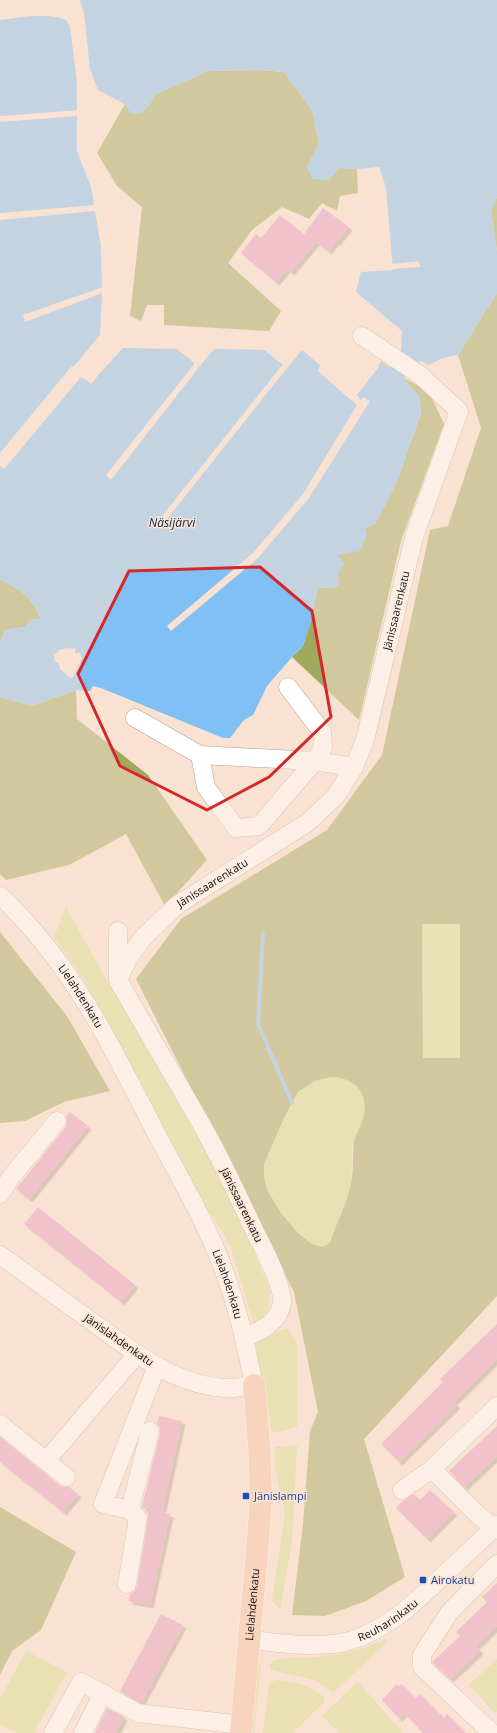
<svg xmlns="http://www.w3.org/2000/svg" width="497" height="1733" viewBox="0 0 497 1733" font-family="'Open Sans',sans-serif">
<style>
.green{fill:#d4dd91}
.forest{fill:#a1a95e;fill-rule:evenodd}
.water{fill:#80c0f4;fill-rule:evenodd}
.pier{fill:#f9e2d1}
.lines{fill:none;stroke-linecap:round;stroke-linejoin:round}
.stream{stroke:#80c0f4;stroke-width:4}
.building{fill:#e49bc3;filter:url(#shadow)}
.minor-casing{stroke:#b5a090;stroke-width:19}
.major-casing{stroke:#fff;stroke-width:23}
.minor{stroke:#fff;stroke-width:18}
.major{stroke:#f6c1a4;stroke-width:22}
.marked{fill:none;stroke:#d62828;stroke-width:3;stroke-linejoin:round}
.transit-dot{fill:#1a4fb4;stroke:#f9e2d1;stroke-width:1.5}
.labels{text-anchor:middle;stroke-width:3;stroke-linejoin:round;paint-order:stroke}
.street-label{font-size:11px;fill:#160f09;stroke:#f9e2d1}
.transit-label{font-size:11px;fill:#164399;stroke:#f9e2d1;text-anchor:start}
.water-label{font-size:12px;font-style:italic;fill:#112d42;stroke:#f9e2d1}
</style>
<defs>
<filter id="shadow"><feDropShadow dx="3.5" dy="3.5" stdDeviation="0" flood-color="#0004"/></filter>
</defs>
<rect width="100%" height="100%" fill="#f9e2d1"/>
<path class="green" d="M66,907L99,967L126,1012L214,1166L245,1229L270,1291L268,1311L254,1325L230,1245L205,1205L85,981L54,937Z
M422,924H460L461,1058H423Z
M330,1077H341L351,1081L361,1090L365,1102L363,1122L355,1138L352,1152L351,1186L330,1243L322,1247L312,1244L299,1234L281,1213L267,1190L264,1176V1164L284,1118L298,1092L315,1081Z
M286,1328L297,1341V1427L272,1433L255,1343Z
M297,1445L292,1542L280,1610L272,1601L285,1514L275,1467V1447Z
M386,1639L388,1640L384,1645L334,1692L331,1691L315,1680L271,1670L270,1665L273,1660C288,1657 302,1658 317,1657C341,1655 364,1649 386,1639Z
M26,1651L67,1672L34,1733H16L0,1724V1699Z
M497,1659V1711L495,1713L469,1685Z
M261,1661L254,1733H249L256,1667Z
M279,1680C296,1683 311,1685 324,1697V1702L293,1733H263L269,1684L273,1681Z
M358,1682L403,1733H339L322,1716Z"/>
<path class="forest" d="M261,70L284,72L312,110L319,143L307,167L328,180L340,168L357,169L358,193L340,196L337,211L322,203L309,219L282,207L252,230L228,263L281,311L269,331L164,325V305H147L141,321L130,316L142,207L117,186L97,153L125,104L131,113L149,106L154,95L208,71Z
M497,197V251L491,211Z
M497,293V1296L364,1439L405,1577L366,1601L325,1616L292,1615L303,1524L310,1431L318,1412L294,1292L136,979L181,919L327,830L382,755L430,530L448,526L481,428L458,355ZM422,924H460V1058H423ZM330,1077C357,1077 371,1096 362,1122C360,1129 355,1135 354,1142C352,1157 354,1174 350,1188C345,1207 336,1224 330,1243L322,1247L312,1244L299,1234L281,1213L267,1190L264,1176V1164L284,1118L298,1092L315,1081Z
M404,378L429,392L444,424L401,541L359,720L292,657L303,646L310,624L318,587L329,588L339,586L336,555L365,528L375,524L396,484L421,413L419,396L410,387Z
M0,579C22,591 30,594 41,619L31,620L25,627L5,630L0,643Z
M76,690L77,719L148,775L207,860L165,906L126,834L69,865L6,880L0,874V697L32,706Z
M0,932L67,1016L110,1091L64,1102L25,1121L0,1123Z
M0,1507L76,1552L41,1630L12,1651L0,1675Z"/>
<path class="water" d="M80,0H497V197L491,211L497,251V293L458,355L442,358L429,365L421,361C411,364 407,368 404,378L410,387L419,396L421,413L396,484L375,524L365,528L367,534L360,551L337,555L345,564L338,573L339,586L329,588L318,587L310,624L303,646L292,657L267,686L253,715L244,720L230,738H223L101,688L93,686L90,691L76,690L32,706L0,697V643L5,630L25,627L31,620L41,618C30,594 22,591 0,579V20C21,17 46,12 66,20L70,27L77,82V151L91,187L101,247L102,296L100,335L74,366L93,381L123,348L177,349L199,367L214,349L264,350L287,368L302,350L320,365L318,371L352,401L379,367L378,366L381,361L389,367C404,363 401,344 402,331L356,292L361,272L393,270L386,187L379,167L357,169L340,168L328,180L312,179L307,167L319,143L312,110L284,72L261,70L208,71L155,95L149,106L141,114L131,113L125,104L98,90L90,69L84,13ZM69,648L76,649L75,654L79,652L82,658L73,677L70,678L60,669L59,664L54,660V655L61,649Z"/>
<path class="pier" d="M79,110V116L0,122V116Z
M96,205L95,211L0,220V213Z
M419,261L420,267L392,269V264Z
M103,287L102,293L25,322L23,315Z
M195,363L199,367L111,480L106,475Z
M283,364L287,368L167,519V525L157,516H162Z
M77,365L94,380L92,384L81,377L4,469L0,466V453L71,367Z
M357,395L361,400L363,397L370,401L309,498L258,558L171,631L167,626L253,553L303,494L357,405L352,401Z"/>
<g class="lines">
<path class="stream" d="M263,934L258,1024L292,1103"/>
</g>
<path class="building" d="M323,208L349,227L337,242L336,241L328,251L316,242L291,272L287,269L276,282L241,253L256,234L261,238L280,215L304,234Z
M70,1112L88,1126L29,1199L16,1189L65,1128L67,1122L66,1117Z
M38,1207L135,1285L121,1302L24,1224Z
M497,1324V1359L454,1402L457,1405L399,1462L381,1444L443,1382L440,1379Z
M159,1416L182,1421L162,1512L170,1514L150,1605L129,1601L130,1594L135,1591L137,1586L148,1520V1510L142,1507L160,1434V1428L157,1423Z
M497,1426V1456L464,1487L449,1471Z
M0,1437L59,1485L64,1487H69L78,1494L63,1512L0,1462Z
M430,1490L454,1512L427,1539L396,1508L404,1500L414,1494L420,1500Z
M497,1583V1626L476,1646L480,1651L450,1679L432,1662L460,1636L456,1632L487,1602L482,1597Z
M161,1614L183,1625L141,1703L120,1691Z
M397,1684L399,1686L402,1684L415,1698L420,1694L444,1718L447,1714L466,1733H423L404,1713L399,1718L382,1700Z
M107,1708L124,1717L116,1733H95Z"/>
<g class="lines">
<g class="minor-casing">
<g id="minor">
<path d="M135,718L200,755L315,761L354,767"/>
<path d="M200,755L206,787L236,828L259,826L315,761L323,747L322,732L288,687"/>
<path id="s1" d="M0,896C11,905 20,916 30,927C84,987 120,1063 157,1135C181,1180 207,1224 224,1271C238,1308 246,1347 254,1385C247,1386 239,1388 233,1388C176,1389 130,1349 87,1318C58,1297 29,1276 0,1255"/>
<path d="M118,977V931"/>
<path d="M0,1194L11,1177L57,1121"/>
<path id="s2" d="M244,1338C260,1331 279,1323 282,1303C284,1288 263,1247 255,1232C239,1198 223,1163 204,1129C176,1079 146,1030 118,980L128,959L143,938L177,905L307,823L336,796L354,767L365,740L414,537L459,411L420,375L362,336"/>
<path d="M0,1424L66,1477"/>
<path d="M46,1461L137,1354"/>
<path d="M432,1469L479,1516L497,1530"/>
<path d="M402,1490L432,1469L497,1406"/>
<path d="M130,1510L150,1431"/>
<path d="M127,1584L138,1518L130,1510L103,1504L157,1366"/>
<path id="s3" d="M249,1639C279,1644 319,1649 349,1641C389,1629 417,1601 446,1573C463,1557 480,1541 497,1525"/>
<path d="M53,1733L81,1682L138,1713L242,1725"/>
<path d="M83,1733L103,1693"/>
<path d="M492,1733L422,1667V1655L449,1613L497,1564"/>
</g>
</g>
<g class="major-casing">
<g id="major">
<path id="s4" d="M241,1733L258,1539L261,1495L259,1444L254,1385"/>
</g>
</g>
<use href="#minor" class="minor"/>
<use href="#major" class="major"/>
</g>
<path d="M0 0H497V1733H0ZM260,567L312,611L331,717L269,777L207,810L120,766L78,674L129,571Z" fill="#f9e2d1" fill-opacity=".55" fill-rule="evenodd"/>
<path class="marked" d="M260,567L312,611L331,717L269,777L207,810L120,766L78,674L129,571Z"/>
<g class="transit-dot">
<rect x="242" y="1492" width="8" height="8" rx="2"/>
<rect x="419" y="1576" width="8" height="8" rx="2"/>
</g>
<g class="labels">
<g class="street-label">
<text dy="4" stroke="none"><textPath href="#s2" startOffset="904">Jänissaarenkatu</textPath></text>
<text dy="4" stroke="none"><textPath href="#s2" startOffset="556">Jänissaarenkatu</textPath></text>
<text dy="4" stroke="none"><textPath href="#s1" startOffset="129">Lielahdenkatu</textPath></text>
<text transform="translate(242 1205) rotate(64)" y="4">Jänissaarenkatu</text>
<text dy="4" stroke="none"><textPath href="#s1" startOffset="453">Lielahdenkatu</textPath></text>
<text transform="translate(119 1340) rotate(35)" y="4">Jänislahdenkatu</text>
<text dy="4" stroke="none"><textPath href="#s4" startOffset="129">Lielahdenkatu</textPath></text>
<text dy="4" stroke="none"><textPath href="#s3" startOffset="145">Reuharinkatu</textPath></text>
</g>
<g class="transit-label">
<text x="254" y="1500">Jänislampi</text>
<text x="431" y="1584">Airokatu</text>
</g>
<g class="water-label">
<text x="172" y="527">Näsijärvi</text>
</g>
</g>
</svg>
